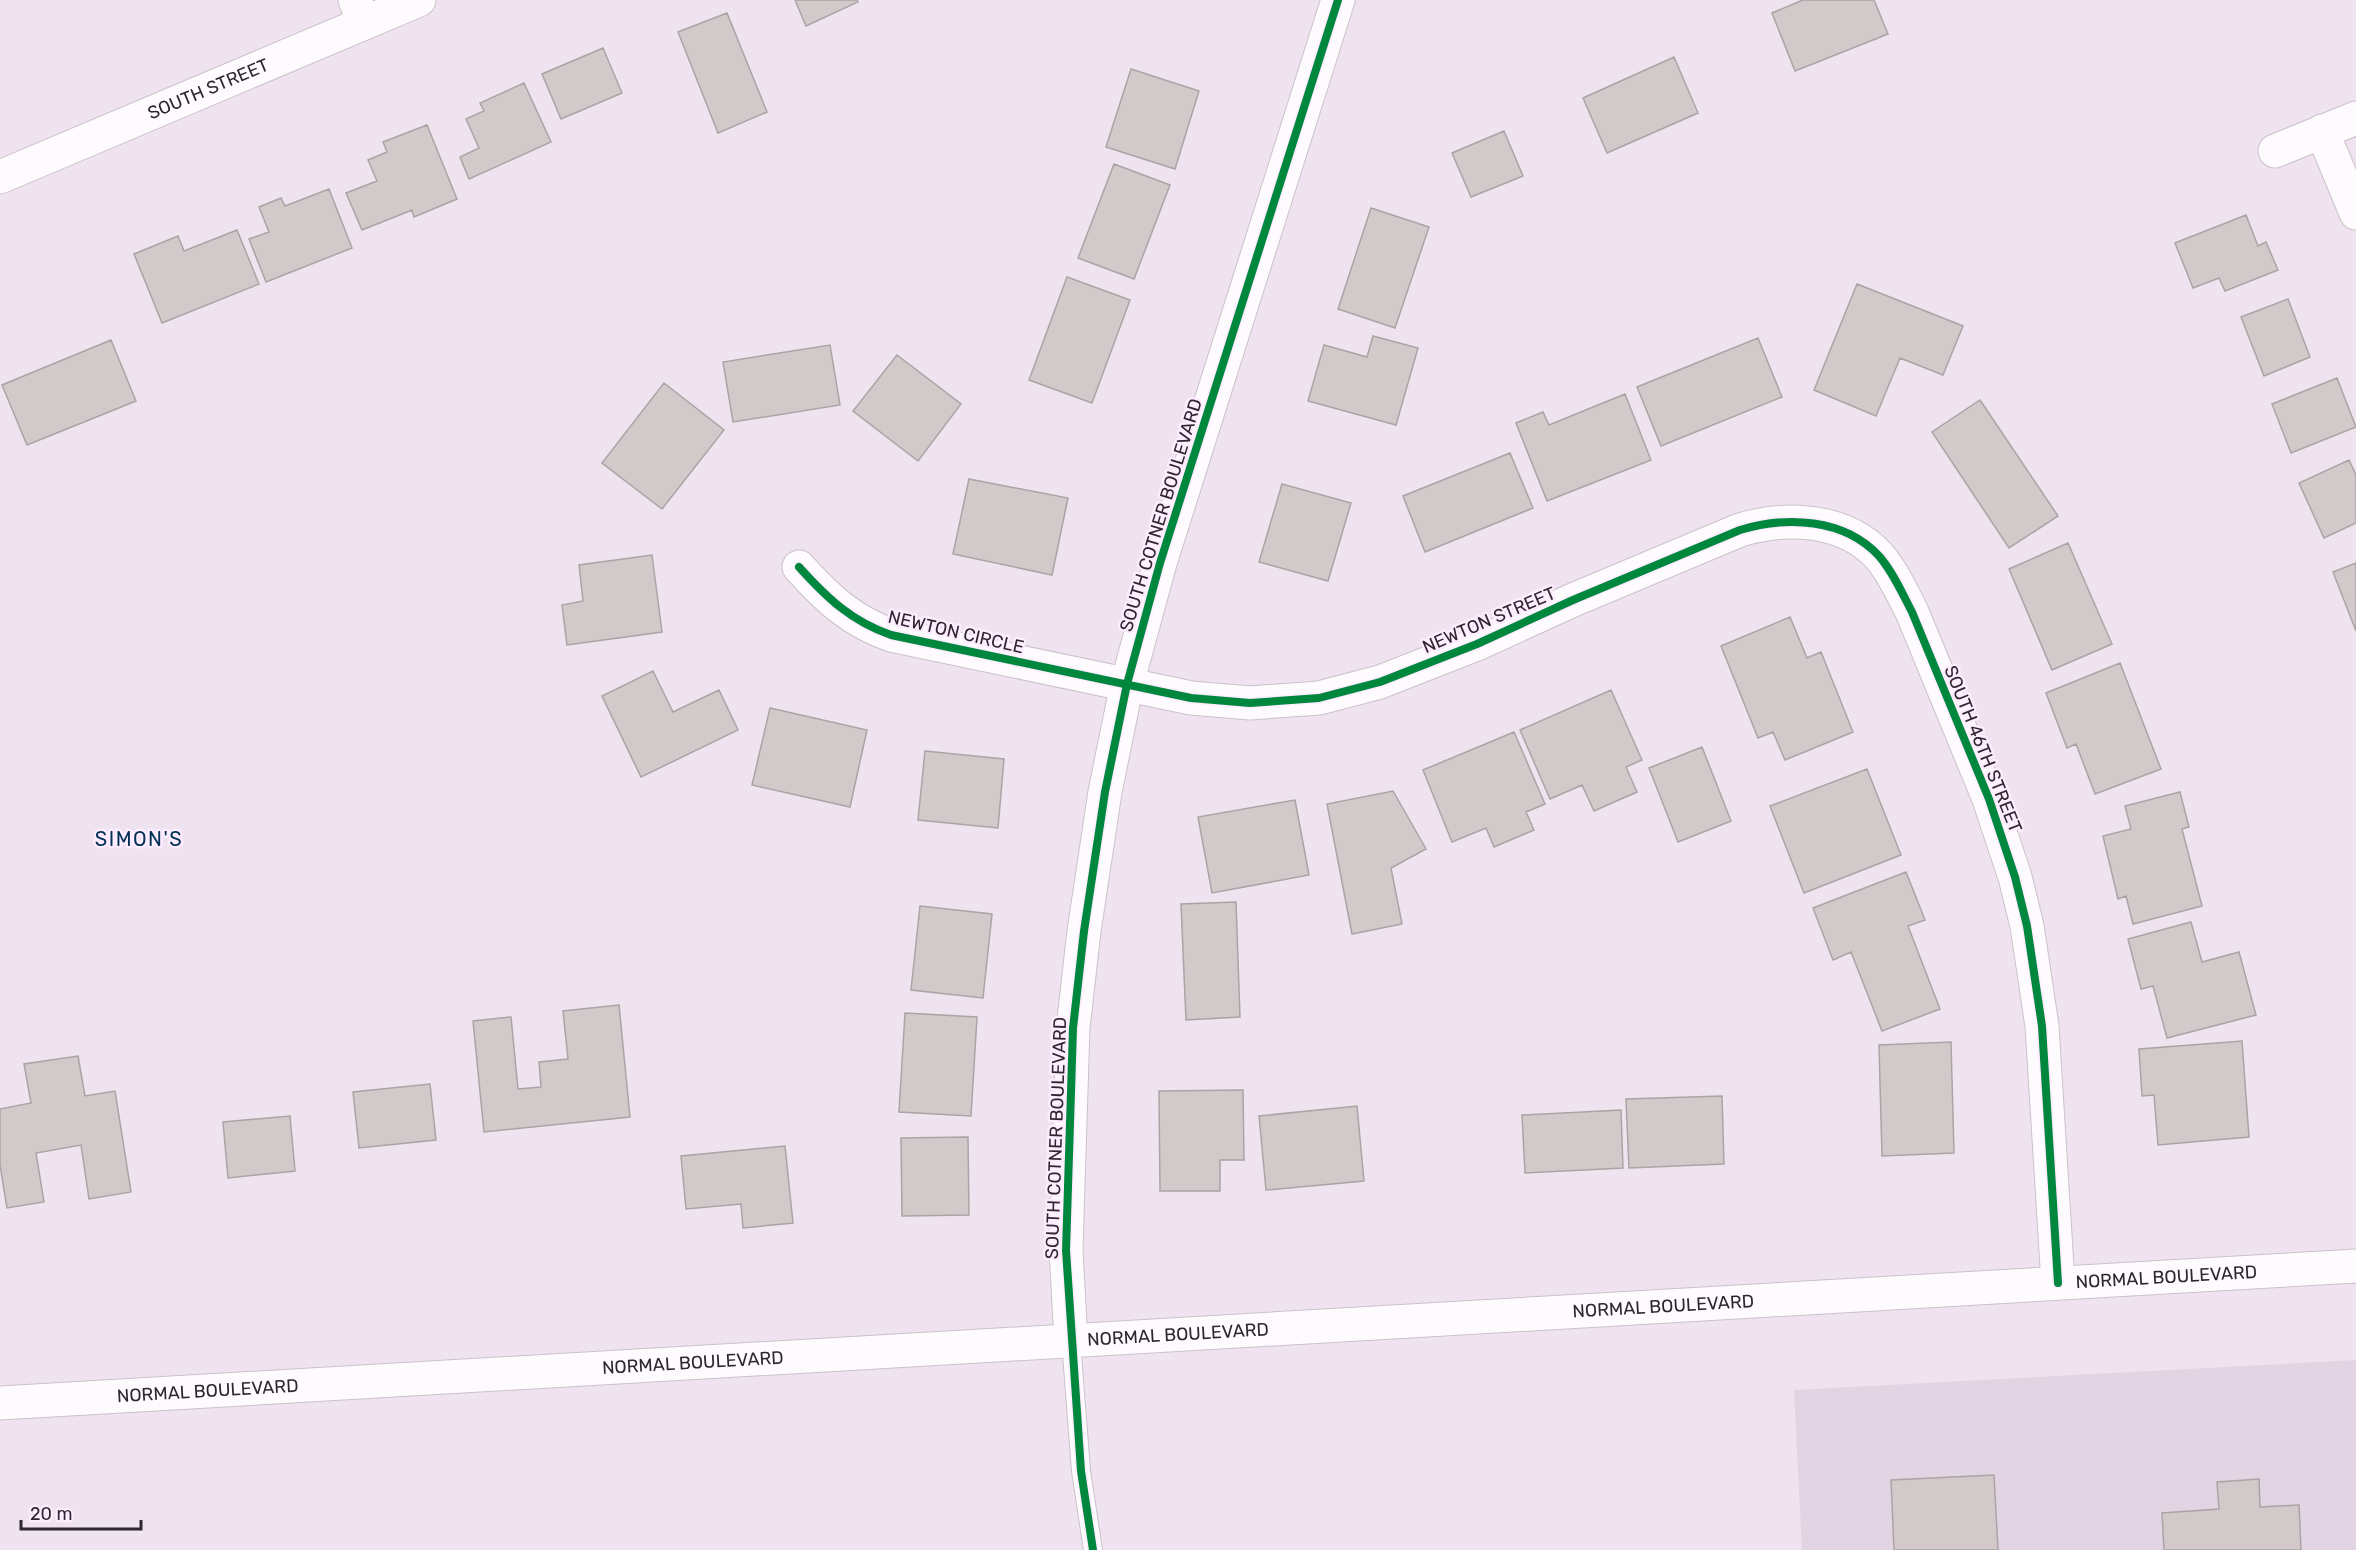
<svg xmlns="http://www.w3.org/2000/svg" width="2356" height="1550" viewBox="0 0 2356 1550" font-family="Rubik,sans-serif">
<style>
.commercial{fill:#e3d4e4}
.building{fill:#d2caca;stroke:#aba3a4;stroke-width:1.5}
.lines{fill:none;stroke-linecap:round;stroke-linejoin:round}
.service-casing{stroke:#cbc1cb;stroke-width:20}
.minor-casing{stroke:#cbc1cb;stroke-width:35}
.secondary-casing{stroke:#cbc1cb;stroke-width:35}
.service{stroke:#fdfbfd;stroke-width:18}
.minor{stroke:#fdfbfd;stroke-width:33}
.secondary{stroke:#fdfbfd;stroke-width:33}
.cycleway-casing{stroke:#feecff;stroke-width:11}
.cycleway{stroke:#00873e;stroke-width:8}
.labels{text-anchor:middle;stroke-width:5;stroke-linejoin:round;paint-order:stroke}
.street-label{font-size:18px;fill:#2f2730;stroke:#feecff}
.neighbourhood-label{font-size:20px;letter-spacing:1.5px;fill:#003053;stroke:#feecff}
</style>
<rect width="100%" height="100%" fill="#efe3ef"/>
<path class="commercial" d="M2356,1360V1550H1802L1794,1390Z"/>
<path class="building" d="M795,0H857L858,2L806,26Z
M1803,0H1874L1888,34L1795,71L1772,13Z
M727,13L767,112L718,133L678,32Z
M603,48L622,93L561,119L542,74Z
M1674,57L1698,113L1607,153L1583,98Z
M1131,69L1199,91L1175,169L1106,147Z
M524,83L551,142L469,179L460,157L479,148L466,119L484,111L480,103Z
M427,125L457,199L414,217L412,210L362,230L346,193L377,181L368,160L387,152L383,142Z
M1504,131L1523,176L1471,197L1452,153Z
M1114,164L1170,185L1134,279L1078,258Z
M329,189L352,248L266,282L249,239L269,232L259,207L281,198L285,206Z
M1371,208L1429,227L1395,328L1338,309Z
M2246,215L2258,246L2266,242L2278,270L2225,291L2219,278L2193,288L2175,243Z
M237,230L259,284L162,323L134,254L178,236L184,251Z
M1067,277L1130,300L1092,403L1029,380Z
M1857,284L1963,326L1943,375L1900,358L1876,416L1814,390Z
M2288,299L2310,357L2264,376L2241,317Z
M1373,336L1418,348L1396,425L1308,401L1324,345L1367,357Z
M1758,338L1782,397L1661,446L1637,387Z
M111,340L136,401L27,445L2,385Z
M830,345L840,405L733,422L723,362Z
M897,355L961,404L918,461L853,411Z
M2337,378L2356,427L2291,453L2272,404Z
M664,383L724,430L662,509L602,463Z
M1625,394L1651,460L1547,501L1516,423L1543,412L1549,425Z
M1980,400L2058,516L2009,548L1932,432Z
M1510,453L1533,508L1425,552L1403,496Z
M2349,460L2356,475V523L2324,538L2299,483Z
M969,479L1068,498L1052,575L953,554Z
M1282,484L1351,503L1328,581L1259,562Z
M2068,543L2112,644L2052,670L2009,569Z
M652,555L662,632L567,645L562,605L583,601L579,565Z
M2356,563V631L2333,572Z
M1790,617L1807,658L1821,652L1853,732L1785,760L1773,732L1758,738L1721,646Z
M2120,663L2161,769L2095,794L2076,744L2067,748L2046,693Z
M653,671L673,712L719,690L738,730L641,777L602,696Z
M1611,690L1642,760L1626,767L1637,792L1594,811L1582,785L1550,799L1520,730Z
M770,708L867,730L850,807L752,785Z
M1514,732L1545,804L1526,812L1534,830L1494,847L1486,828L1452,842L1423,770Z
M1702,747L1731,821L1678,842L1649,768Z
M925,751L1004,759L998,828L918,820Z
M1867,769L1901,855L1804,893L1770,806Z
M1393,791L1426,849L1391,868L1402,924L1352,934L1327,804Z
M2180,792L2189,827L2182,829L2202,906L2133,924L2126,896L2118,899L2103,836L2131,829L2125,806Z
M1295,800L1309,875L1212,893L1198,817Z
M1906,872L1925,920L1908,926L1940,1009L1882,1031L1851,952L1833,960L1813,908Z
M1236,902L1240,1017L1186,1020L1181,904Z
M920,906L992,914L983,998L911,990Z
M2191,922L2202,962L2239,952L2256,1015L2167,1038L2153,986L2141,989L2128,939Z
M619,1005L630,1117L484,1132L473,1021L511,1017L518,1089L541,1087L539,1062L568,1059L563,1011Z
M905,1013L977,1017L971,1116L899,1112Z
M2242,1041L2249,1137L2158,1145L2154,1095L2142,1096L2139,1049Z
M1951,1042L1954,1153L1882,1156L1879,1045Z
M78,1056L85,1096L115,1091L131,1192L89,1199L81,1145L36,1153L44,1202L7,1208L0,1165V1109L31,1103L24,1064Z
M430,1084L436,1140L359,1148L353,1092Z
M1243,1090L1244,1160H1220V1191H1160L1159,1091Z
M1722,1096L1724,1164L1629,1168L1626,1099Z
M1357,1106L1364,1181L1266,1190L1259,1116Z
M1621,1110L1623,1168L1525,1173L1522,1115Z
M290,1116L295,1171L228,1178L223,1122Z
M968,1137L969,1215L902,1216L901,1138Z
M785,1146L793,1223L743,1228L741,1204L686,1209L681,1156Z
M1994,1475L1998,1550H1894L1891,1480Z
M2259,1479L2260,1507L2299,1505L2301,1550H2164L2162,1513L2219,1509L2217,1482Z"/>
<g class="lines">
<g class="service-casing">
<path id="service" d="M1071,1341L1081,1471L1093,1550"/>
</g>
<g class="minor-casing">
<path id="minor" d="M355,0L364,23
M2322,131L2356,213
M2275,151L2356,118
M799,567C827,598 851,621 891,635L1191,698L1250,703L1319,698L1380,682L1477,644L1573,600L1740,530C1786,516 1844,518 1879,556C1893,572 1902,593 1912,612L1989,799L2015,877L2027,926L2042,1026L2058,1283
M1071,1341L1066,1250L1073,1028L1084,931L1105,792L1127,684L1160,563L1338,0"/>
</g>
<g class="secondary-casing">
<g id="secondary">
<path id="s1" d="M0,177L419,0"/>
<path id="s2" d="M0,1403L2356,1266"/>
</g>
</g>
<use href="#service" class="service"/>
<use href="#minor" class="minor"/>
<use href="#secondary" class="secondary"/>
<g class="cycleway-casing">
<path id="cycleway" d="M799,567C827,598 851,621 891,635L1191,698L1250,703L1319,698L1380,682L1477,644L1573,600L1740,530C1786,516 1844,518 1879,556C1893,572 1902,593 1912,612L1989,799L2015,877L2027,926L2042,1026L2058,1283
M1093,1550L1081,1471L1066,1250L1073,1028L1084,931L1105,792L1127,684L1160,563L1338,0"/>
</g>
<use href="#cycleway" class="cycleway"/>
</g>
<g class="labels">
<g class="street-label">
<text dy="6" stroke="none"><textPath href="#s1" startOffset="226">SOUTH STREET</textPath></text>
<text transform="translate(1161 515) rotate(-73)" y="6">SOUTH COTNER BOULEVARD</text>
<text transform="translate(1489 620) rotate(-23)" y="6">NEWTON STREET</text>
<text transform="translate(956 632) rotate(13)" y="6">NEWTON CIRCLE</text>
<text transform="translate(1983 749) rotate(68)" y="6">SOUTH 46TH STREET</text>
<text transform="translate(1056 1138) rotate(-88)" y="6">SOUTH COTNER BOULEVARD</text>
<text dy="6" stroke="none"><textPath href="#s2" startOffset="2170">NORMAL BOULEVARD</textPath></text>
<text dy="6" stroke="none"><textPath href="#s2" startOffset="1666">NORMAL BOULEVARD</textPath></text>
<text dy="6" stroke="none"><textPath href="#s2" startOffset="1180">NORMAL BOULEVARD</textPath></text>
<text dy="6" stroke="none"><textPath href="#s2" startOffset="694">NORMAL BOULEVARD</textPath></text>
<text dy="6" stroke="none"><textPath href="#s2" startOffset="208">NORMAL BOULEVARD</textPath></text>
</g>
<g class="neighbourhood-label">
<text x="139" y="846">SIMON'S</text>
</g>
</g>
<path d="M21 1520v9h120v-9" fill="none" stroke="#2f2730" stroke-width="3"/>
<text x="30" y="1520" font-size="18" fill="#2f2730" stroke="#feecff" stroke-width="4.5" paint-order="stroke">20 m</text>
</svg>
